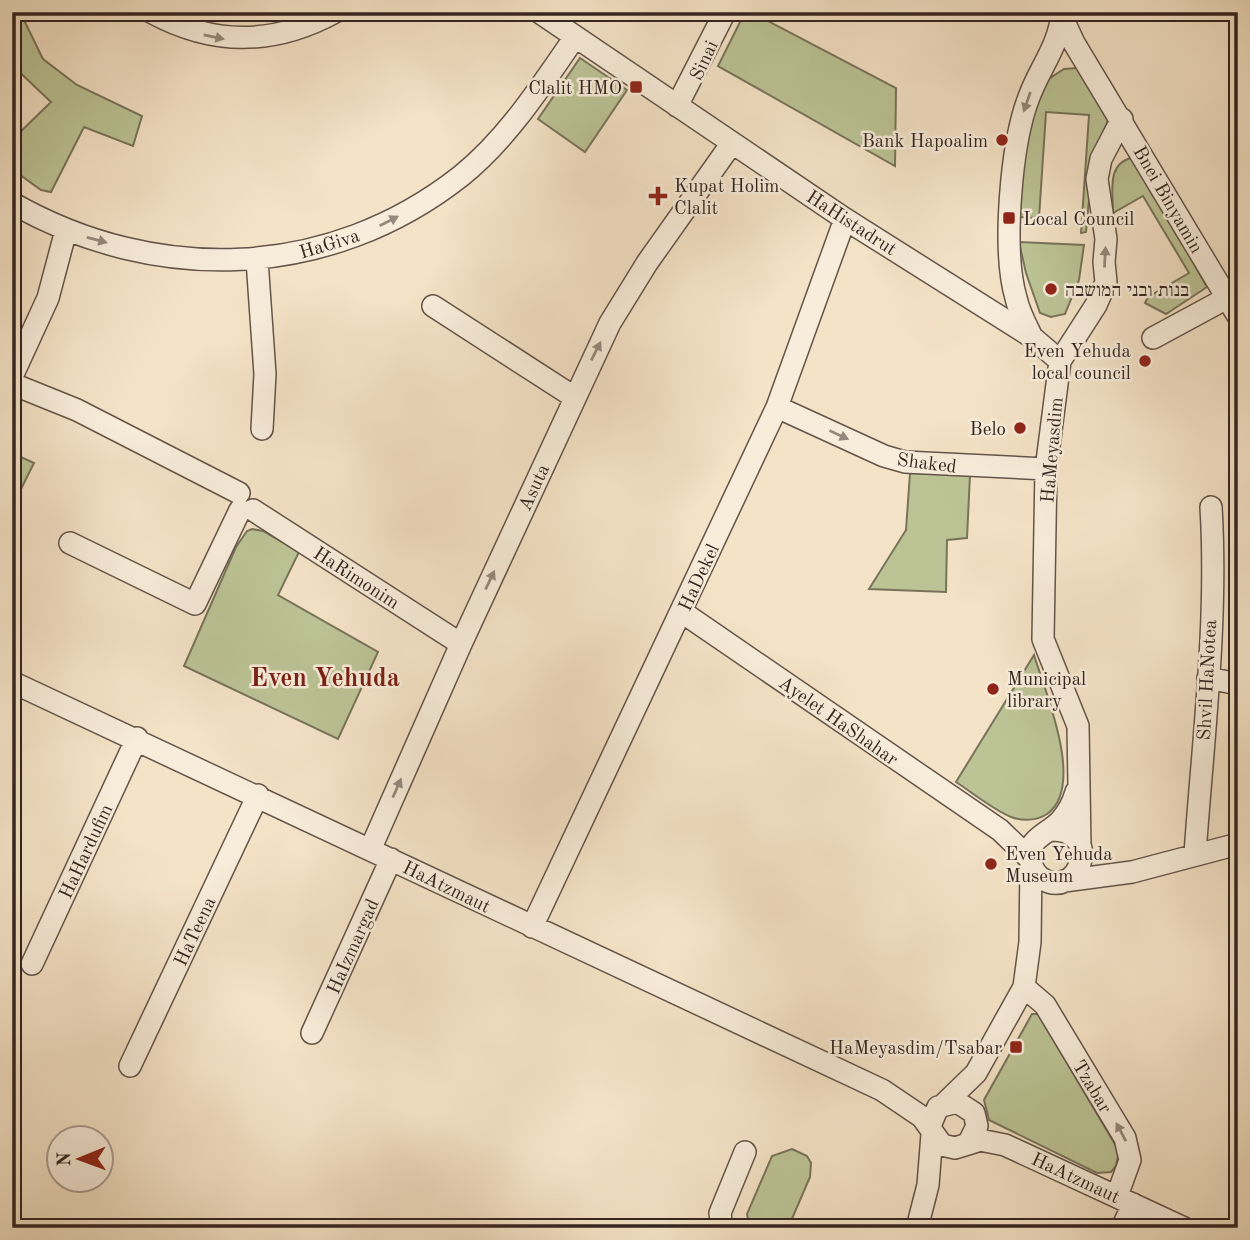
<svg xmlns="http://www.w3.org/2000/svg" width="1250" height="1240" viewBox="0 0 1250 1240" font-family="'Old Standard TT','Frank Ruhl Libre',serif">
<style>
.green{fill:#bcc496;stroke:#78745b;stroke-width:2}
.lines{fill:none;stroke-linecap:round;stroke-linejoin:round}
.minor-casing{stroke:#64544a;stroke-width:24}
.minor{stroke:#f8eddb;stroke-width:21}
.oneway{fill:#96897e}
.poi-dot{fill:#8f2418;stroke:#f8eddb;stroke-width:2.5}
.labels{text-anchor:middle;stroke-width:5;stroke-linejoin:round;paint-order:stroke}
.street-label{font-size:19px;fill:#332520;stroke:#f8eddb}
.poi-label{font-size:19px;fill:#332520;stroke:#f8eddb;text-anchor:end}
.district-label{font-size:26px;font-weight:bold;fill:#7a1f14;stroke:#f8eddb}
</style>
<rect width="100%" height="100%" fill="#f5e3c7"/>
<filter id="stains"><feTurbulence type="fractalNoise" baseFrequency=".00286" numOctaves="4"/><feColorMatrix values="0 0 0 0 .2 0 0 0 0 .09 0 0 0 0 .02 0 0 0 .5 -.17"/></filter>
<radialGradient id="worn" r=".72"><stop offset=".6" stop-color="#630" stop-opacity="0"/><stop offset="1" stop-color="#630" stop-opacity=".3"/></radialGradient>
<path class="green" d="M12,12H20L43,59L77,85L142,116L133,146L84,127L51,192L41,190L12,169V140L51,102L12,65Z
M745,12H751L896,88L895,166L718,66Z
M580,58L627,90L585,152L538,119Z
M1077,68L1084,71L1108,120L1093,158L1086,232L1081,233L1089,115L1046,112L1039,218L1019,217L1022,151L1044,82L1064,69Z
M1134,157L1207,287L1166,314L1145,303L1148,297L1189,273L1143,196L1113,213C1113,190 1106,163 1134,157Z
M1019,242L1084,245L1079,280L1065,314L1051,317L1040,313L1026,273Z
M12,453L34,463L12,507Z
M910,473L970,475L967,538L947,540L946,592L869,589L906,530Z
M252,529L263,531L299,552L278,595L378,652L338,739L184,666L236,547L247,531Z
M1034,655C1045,691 1086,787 1047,814C1037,821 1022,821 1011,817C992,809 973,793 956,782Z
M1032,1014H1038L1119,1151L1116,1166L1111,1172L1097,1173L989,1120L984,1100Z
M792,1149L807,1156L811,1163L810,1177L788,1228H750L747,1214L772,1156Z"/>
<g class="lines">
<g class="minor-casing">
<path id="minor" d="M151,12C213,46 273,46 335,12
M539,12L845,219L1032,337L1060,361
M1062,17L1074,43L1238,316
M677,106L725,12
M12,203C156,285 329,280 461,176C508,138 541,86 575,37
M257,260L265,374L262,429
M433,306L574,397
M1032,337C1026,325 1019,312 1016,298C1002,250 1011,143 1029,97C1040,67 1059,46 1062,13
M1153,338L1227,298
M14,372L48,298L66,230
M20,387L77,410L239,493
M777,407L884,456L905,462L1046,469
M253,510L461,644
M70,543L195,604L240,510
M682,612L1000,830L1030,859
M1208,678L1238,684
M12,682L882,1090L922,1117L942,1145L955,1148L968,1144L977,1126L974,1113L957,1102L938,1107L930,1126
M1051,830C1105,829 1078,903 1041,878C1035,874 1032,867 1030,860C1026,838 1049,834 1061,820C1068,812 1073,803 1076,792
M1080,846L1078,726L1043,639L1046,469L1060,361L1096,305L1106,282L1104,262L1106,239L1097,179L1101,159L1122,119
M370,850L461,644L610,323L647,263L732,143
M1195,854C1203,739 1218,622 1211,507
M1064,881L1132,872L1238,844
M532,927L777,407L845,219
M32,964L137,738
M1024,987L1045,1005L1125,1138L1130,1160L1117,1196
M312,1033L391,859
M130,1066L258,795
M944,1104L976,1073L1024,987L1030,942L1031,863
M968,1144L980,1140L1005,1145L1184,1228
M722,1228L720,1213L745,1152
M917,1228L928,1185L932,1134
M1122,1228L1133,1204"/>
</g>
<use href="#minor" class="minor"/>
</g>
<defs><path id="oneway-solid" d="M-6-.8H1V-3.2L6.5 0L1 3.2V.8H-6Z" transform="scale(1.75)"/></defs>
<g class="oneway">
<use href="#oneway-solid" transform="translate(214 37) rotate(12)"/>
<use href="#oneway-solid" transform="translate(1027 102) rotate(109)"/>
<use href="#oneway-solid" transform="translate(389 221) rotate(-27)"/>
<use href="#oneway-solid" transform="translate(97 240) rotate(15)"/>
<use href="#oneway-solid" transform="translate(1105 257) rotate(-87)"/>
<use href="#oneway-solid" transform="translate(596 351) rotate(-63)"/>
<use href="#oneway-solid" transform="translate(839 435) rotate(25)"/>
<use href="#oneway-solid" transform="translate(490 580) rotate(-65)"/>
<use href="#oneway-solid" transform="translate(397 788) rotate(-66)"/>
<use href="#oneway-solid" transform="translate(1121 1132) rotate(-118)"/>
</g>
<g class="poi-dot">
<rect x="629" y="80" width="14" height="14" rx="3.5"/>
<circle cx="1002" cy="140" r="7"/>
<path d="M654.5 185.5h7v7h7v7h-7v7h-7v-7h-7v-7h7z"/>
<rect x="1002" y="211" width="14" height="14" rx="3.5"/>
<circle cx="1051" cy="289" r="7"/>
<circle cx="1145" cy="361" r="7"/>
<circle cx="1020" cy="428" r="7"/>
<circle cx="993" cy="689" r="7"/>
<circle cx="991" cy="864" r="7"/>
<rect x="1009" y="1040" width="14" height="14" rx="3.5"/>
</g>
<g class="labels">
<g class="street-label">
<text transform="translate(703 60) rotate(-65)" y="7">Sinai</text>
<text transform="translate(1169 199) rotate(60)" y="7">Bnei Binyamin</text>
<text transform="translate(852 222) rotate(33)" y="7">HaHistadrut</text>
<text transform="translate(329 243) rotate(-17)" y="7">HaGiva</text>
<text transform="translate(1051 450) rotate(-85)" y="7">HaMeyasdim</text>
<text transform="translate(927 462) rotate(7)" y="7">Shaked</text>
<text transform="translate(533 487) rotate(-65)" y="7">Asuta</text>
<text transform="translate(357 577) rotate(33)" y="7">HaRimonim</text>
<text transform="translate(698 577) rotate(-65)" y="7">HaDekel</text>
<text transform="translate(1206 680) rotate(-87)" y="7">Shvil HaNotea</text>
<text transform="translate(839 720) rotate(35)" y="7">Ayelet HaShahar</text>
<text transform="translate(85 851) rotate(-65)" y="7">HaHardufim</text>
<text transform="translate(447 886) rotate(26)" y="7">HaAtzmaut</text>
<text transform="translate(194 931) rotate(-65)" y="7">HaTeena</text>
<text transform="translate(352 946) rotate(-66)" y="7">HaIzmargad</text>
<text transform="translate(1093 1086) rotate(59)" y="7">Tzabar</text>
<text transform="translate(1076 1177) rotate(25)" y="7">HaAtzmaut</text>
</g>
<g class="poi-label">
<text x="622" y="94">Clalit HMO</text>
<text x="988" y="147">Bank Hapoalim</text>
<text x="674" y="192" text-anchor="start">Kupat Holim<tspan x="674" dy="22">Clalit</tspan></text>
<text x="1023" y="225" text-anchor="start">Local Council</text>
<text x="1065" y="296" text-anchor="start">בנות ובני המושבה</text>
<text x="1131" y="357">Even Yehuda<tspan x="1131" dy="22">local council</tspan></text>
<text x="1006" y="435">Belo</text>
<text x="1007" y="685" text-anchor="start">Municipal<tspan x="1007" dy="22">library</tspan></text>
<text x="1005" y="860" text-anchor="start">Even Yehuda<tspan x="1005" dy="22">Museum</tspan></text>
<text x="1002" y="1054">HaMeyasdim/Tsabar</text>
</g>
<g class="district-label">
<text x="325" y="686">Even Yehuda</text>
</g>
</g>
<rect width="1250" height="1240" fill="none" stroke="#f5e3c7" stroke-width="42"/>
<rect x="14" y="14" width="1222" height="1212" fill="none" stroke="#332520" stroke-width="3.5"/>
<rect x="21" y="21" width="1208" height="1198" fill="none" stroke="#332520" stroke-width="2"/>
<g transform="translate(80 1159) rotate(269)"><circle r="33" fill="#f8eddb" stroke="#a99d90" stroke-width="2"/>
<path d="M0-5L12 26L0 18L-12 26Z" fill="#8f2418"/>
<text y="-10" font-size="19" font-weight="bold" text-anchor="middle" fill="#332520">N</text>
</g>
<rect width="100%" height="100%" filter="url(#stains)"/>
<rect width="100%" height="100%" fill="url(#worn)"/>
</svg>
